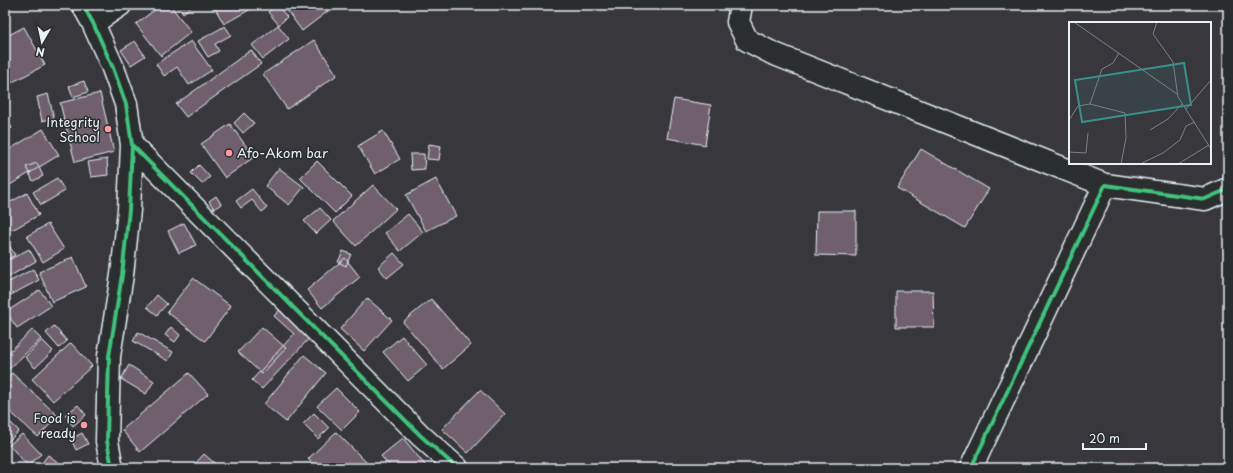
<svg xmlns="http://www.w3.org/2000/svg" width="1233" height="473" viewBox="0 0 1233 473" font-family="'Playpen Sans',sans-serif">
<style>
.building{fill:#6f606d;stroke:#e8f1f8}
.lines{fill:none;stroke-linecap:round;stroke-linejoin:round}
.minor-casing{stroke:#e8f1f8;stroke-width:25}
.minor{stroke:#2a2d2e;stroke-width:22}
.cycleway-casing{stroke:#2a2d2e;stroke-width:6}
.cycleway{stroke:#40c37c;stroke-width:4}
.poi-dot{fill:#ff9aa2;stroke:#2a2d2e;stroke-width:1.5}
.labels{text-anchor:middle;stroke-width:3;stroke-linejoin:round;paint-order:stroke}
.poi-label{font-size:13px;fill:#e8f1f8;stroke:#2a2d2e;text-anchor:end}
.inset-road{fill:none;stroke:#7e8187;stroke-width:1}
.view{fill:#3a8f8a;fill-opacity:0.15;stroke:#3a8f8a;stroke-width:2}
.inset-edge{fill:none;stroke:#e8f1f8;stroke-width:2}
</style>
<rect width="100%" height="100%" fill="#38373b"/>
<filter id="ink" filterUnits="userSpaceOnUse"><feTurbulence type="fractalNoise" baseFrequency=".025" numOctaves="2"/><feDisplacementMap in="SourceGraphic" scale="8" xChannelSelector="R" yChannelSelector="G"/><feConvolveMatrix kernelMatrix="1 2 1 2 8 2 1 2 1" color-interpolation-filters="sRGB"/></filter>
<g filter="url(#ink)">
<path class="building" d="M161,5H170L191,32L161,56L136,24Z
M177,5H194L183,13Z
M213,5H258L224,24Z
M277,5L287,17L279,25L268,12Z
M283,5H336L302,31Z
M278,25L289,39L263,59L252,45Z
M225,26L231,35L215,44L219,51L208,57L198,41Z
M24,27L45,65L9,84L5,76V37Z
M314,40L337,75L287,109L263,74Z
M135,41L145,56L131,65L121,50Z
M191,41L212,70L189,85L177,67L164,76L156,64Z
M251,50L261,64L186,117L176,104Z
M84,81L88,92L73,97L69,86Z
M100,93L114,152L75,162L60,103Z
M48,94L54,118L42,121L37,97Z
M674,99L711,105L705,145L667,138Z
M244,113L254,123L243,133L234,123Z
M5,116L12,128L5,132Z
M230,124L254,157L225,178L201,144Z
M43,129L59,155L10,185L5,178V152Z
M383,131L400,159L375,174L358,146Z
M429,144L441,146L439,160L427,159Z
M921,149L989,189L965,228L897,188Z
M410,154H424L425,169L411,170Z
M107,159L108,175L91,177L88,162Z
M317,161L352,196L335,213L300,178Z
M37,163L43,176L33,181L26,167Z
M199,165L210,177L202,184L191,173Z
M279,168L304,187L289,205L265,186Z
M57,178L65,191L41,205L33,192Z
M436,179L456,216L426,231L406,195Z
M373,185L396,209L356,246L333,221Z
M252,189L267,208L262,212L252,200L241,208L236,201Z
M27,193L39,215L12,230L5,218V205Z
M216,196L221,204L214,209L209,201Z
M320,208L331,220L316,234L304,221Z
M817,211H856V256L816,255Z
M408,214L423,232L400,251L385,233Z
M184,223L196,245L179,253L168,231Z
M48,224L64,249L43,262L27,236Z
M7,242L15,255L5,261V244Z
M29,249L36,261L5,279V262Z
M343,251L351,254L346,266L338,262Z
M394,253L404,264L387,278L378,267Z
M73,257L86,287L52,302L39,272Z
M345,258L360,277L322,308L307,290Z
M33,269L39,280L5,298V284Z
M193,278L231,306L205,341L167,312Z
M40,290L51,306L17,328L6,312Z
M896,291H933L934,327H896Z
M157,295L167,304L157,315L147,307Z
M367,298L392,320L364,351L340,329Z
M431,299L471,345L443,369L403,322Z
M287,302L317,330L262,389L252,380L294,334L274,316Z
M54,326L67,341L59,348L46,333Z
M171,327L180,335L175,342L165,335Z
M262,327L286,348L262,374L238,352Z
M32,330L41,339L9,369L5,365V356Z
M138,332L173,352L168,361L133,341Z
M402,336L427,365L408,381L383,352Z
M42,340L53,351L35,368L25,357Z
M71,343L92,366L53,401L32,379Z
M304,355L326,373L286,422L264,404Z
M129,365L154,381L146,394L121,379Z
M12,373L58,416L38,437L5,407V381Z
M189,373L208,394L140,452L122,430Z
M336,388L360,412L342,430L317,406Z
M480,390L505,414L468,453L442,429Z
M78,405L86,415L73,426L65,415Z
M314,413L329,428L318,439L303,424Z
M5,417L19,431L7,443L5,441Z
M336,432L372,468H317L308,459Z
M82,433L88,444L76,450L71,439Z
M22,434L41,454L28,466L9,445Z
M403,438L425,465L421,468H391L381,456Z
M204,454L220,468H191Z
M48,455L66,468H38Z"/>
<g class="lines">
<g class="minor-casing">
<path id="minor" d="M83,5L93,23L113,68L126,104L132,145L129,210L122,275L109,356L107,441L112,468
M741,5L738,22L747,40L772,53L1105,185
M93,23L120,5
M132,145L421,436L457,468
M971,468L1105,185L1205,199L1228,189"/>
</g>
<use href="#minor" class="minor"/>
<g class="cycleway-casing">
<path id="cycleway" d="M83,5L93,23L113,68L126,104L132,145L129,210L122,275L109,356L107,441L112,468
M132,145L421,436L457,468
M971,468L1105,185L1205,199L1228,189"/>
</g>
<use href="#cycleway" class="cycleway"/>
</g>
</g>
<g class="poi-dot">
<circle cx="108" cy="129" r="4"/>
<circle cx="229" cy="153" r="4"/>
<circle cx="84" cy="425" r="4"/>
</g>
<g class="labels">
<g class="poi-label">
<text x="100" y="127">Integrity<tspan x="100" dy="15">School</tspan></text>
<text x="237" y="158" text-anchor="start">Afo-Akom bar</text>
<text x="76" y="423">Food is<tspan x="76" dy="15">ready</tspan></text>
</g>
</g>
<g transform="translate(1069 22)">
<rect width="142" height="142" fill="#38373b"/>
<path class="inset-road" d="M5,0L108,72M88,0L84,12L104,40L109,75L142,127M21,82L56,91L57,116L52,142M117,87L142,58M0,98L9,84L21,82L33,47L44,41L50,31M81,108L99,97L113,82M0,130L17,131L19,111M73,141L94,131L111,118L117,104L126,100M109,142L140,123"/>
<path class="view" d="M115,41L122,83L13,100L6,58Z"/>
<rect width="142" height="142" class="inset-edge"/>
</g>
<rect width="1233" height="473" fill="none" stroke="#2a2d2e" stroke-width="20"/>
<rect x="10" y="10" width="1213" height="453" fill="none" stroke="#e8f1f8" stroke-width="1.5" filter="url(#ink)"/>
<g transform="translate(42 42) rotate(189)" stroke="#2a2d2e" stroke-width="3" paint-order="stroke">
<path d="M0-3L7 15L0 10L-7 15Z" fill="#e8f1f8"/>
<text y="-6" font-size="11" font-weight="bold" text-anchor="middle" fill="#e8f1f8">N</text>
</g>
<path d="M1083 443v6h63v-6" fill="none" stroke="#e8f1f8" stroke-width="2"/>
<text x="1089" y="443" font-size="12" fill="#e8f1f8" stroke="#2a2d2e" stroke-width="3" paint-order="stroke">20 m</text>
</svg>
